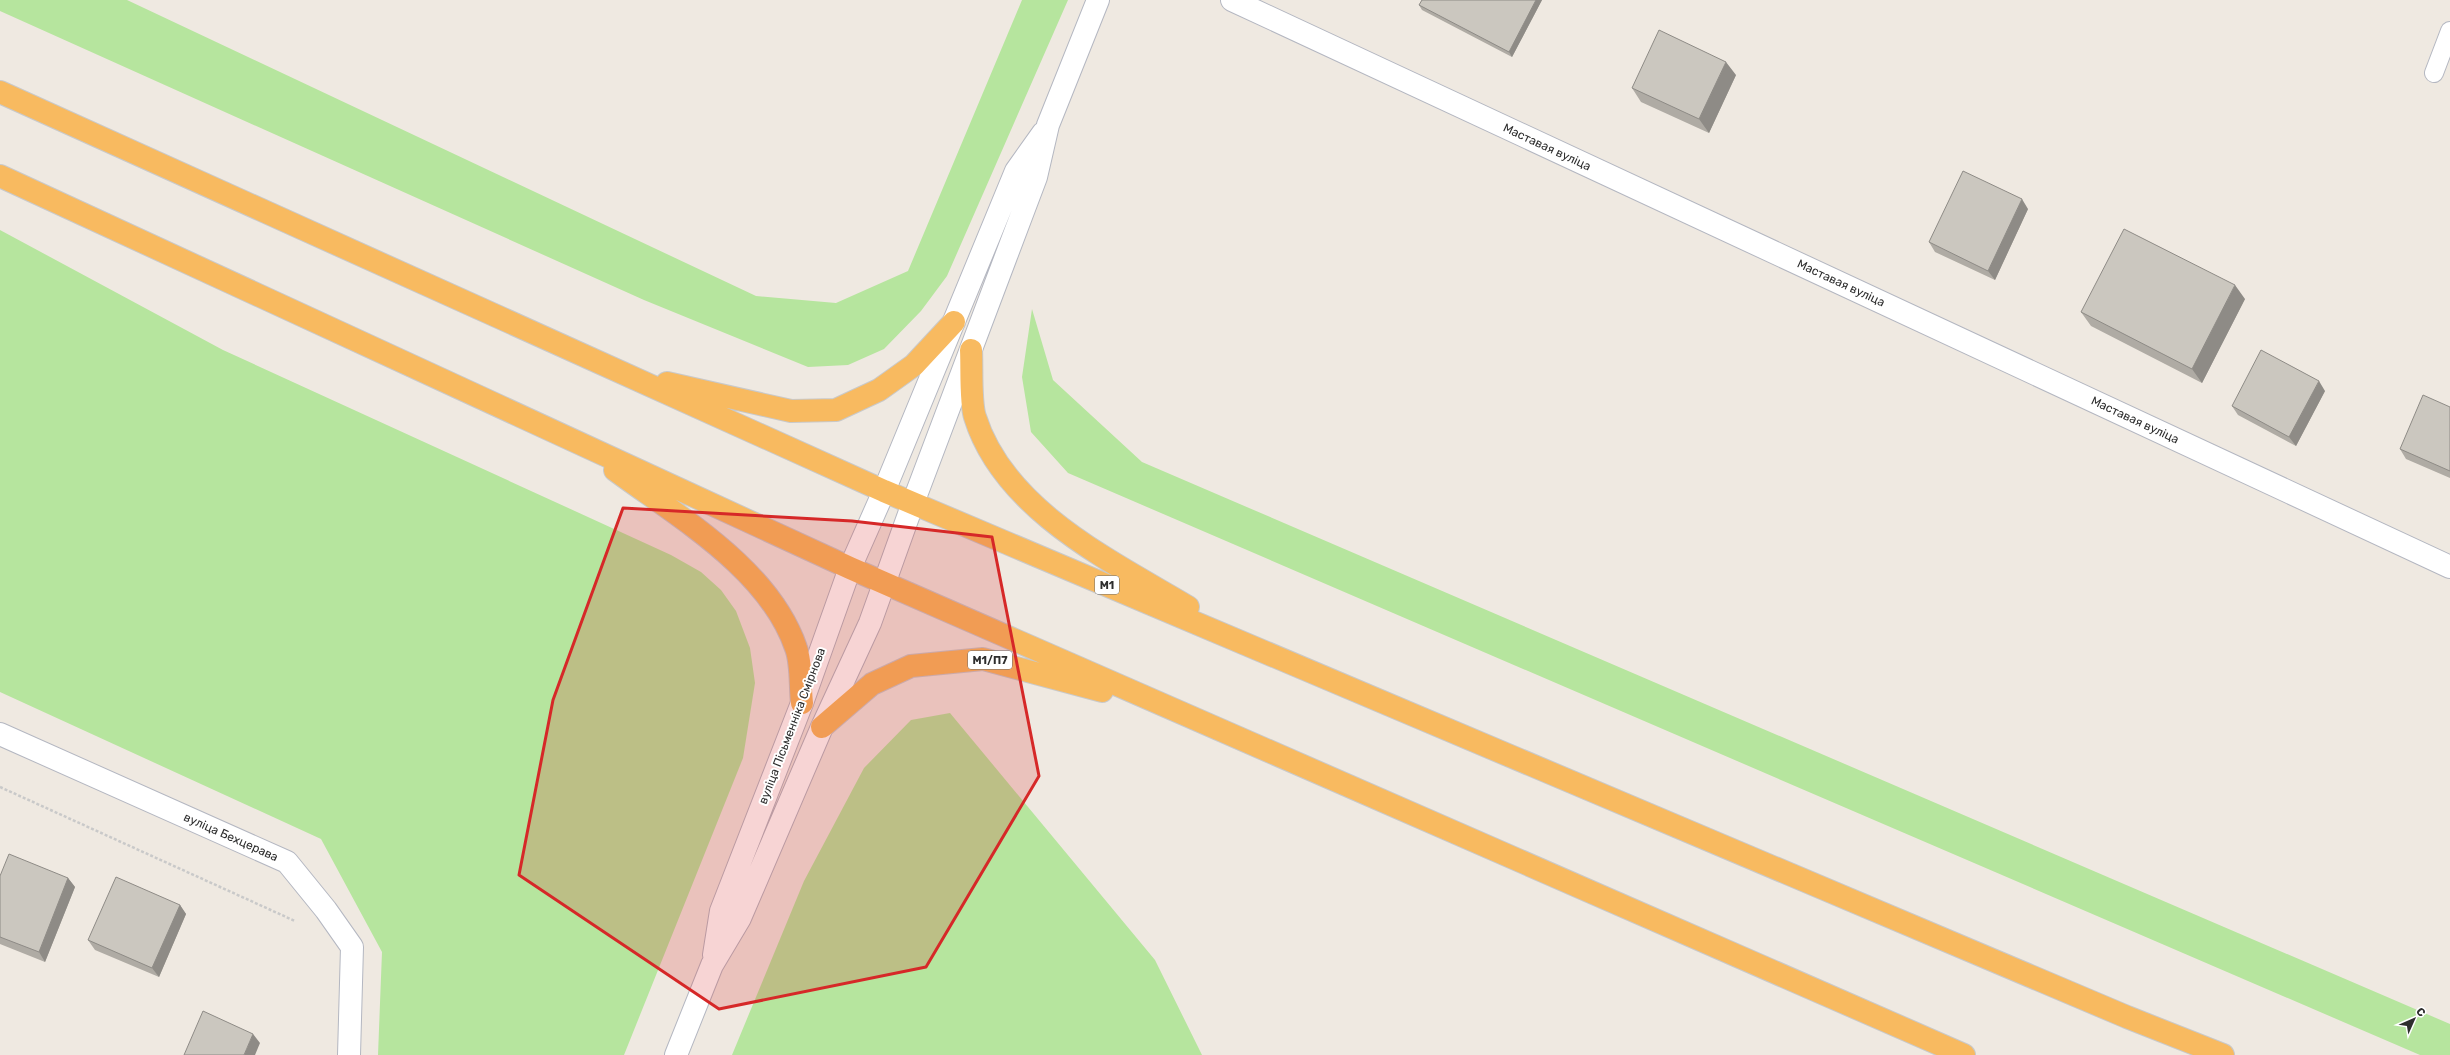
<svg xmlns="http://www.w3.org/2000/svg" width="2450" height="1055" viewBox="0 0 2450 1055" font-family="Rubik,sans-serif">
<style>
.green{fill:#b6e59e}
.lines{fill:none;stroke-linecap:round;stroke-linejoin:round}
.service-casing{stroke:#b4b7c1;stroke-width:20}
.minor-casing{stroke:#b4b7c1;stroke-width:24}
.tertiary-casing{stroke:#b4b7c1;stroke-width:24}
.secondary-casing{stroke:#b4b7c1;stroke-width:24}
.trunk-casing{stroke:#c9c9c9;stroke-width:24}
.path{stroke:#c9c9c9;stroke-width:2.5;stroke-dasharray:3 2;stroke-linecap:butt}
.service{stroke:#fff;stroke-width:18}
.minor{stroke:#fff;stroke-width:22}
.tertiary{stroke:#fff;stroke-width:22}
.secondary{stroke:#fff;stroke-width:22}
.trunk{stroke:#f8ba60;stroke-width:22}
.wall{fill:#afaba4}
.shaded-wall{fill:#8e8b86}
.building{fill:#cbc7bf;stroke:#8e8b86}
.marked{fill:#d62828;fill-opacity:0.2;stroke:#d62828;stroke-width:3;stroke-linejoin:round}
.labels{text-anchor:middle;stroke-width:4;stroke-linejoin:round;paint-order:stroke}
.shield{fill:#fff;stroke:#6d6d6d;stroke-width:1}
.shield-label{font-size:11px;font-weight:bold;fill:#2e2e2e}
.street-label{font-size:12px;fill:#2e2e2e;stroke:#fff}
</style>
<rect width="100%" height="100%" fill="#efe9e1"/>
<path class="green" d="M0,0H127L756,296L836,303L908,271L1022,0H1068L947,276L921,311L884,349L848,365L808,367L644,300L0,11Z
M0,230L223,350L671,555L701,572L721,590L736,611L750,648L755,683L743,758L624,1055H378L382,952L321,839L0,692Z
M1032,309L1053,380L1142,462L2450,1024V1055H2420L1068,473L1031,432L1022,377Z
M950,713L1155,960L1202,1055H732L804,881L864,768L911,720Z"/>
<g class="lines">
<g class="service-casing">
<path id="service" d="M2434,73L2450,31"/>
</g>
<g class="minor-casing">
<path id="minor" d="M1232,0L2450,567
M0,734L287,862L326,910L352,947L349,1055"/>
</g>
<g class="tertiary-casing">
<path id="tertiary" d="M884,491L1016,171L1043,133
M913,503L1036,177L1048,125L1098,0"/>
</g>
<g class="secondary-casing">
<path id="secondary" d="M714,955L721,911L802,703L850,568L884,491
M676,1055L712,965L740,918L822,727L870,623L913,503"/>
</g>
<g class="trunk-casing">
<path id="trunk" d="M0,92L884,491L2127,1017L2223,1055
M0,176L850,568L1964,1055
M971,350C972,368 970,402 975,417C1004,510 1111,561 1188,607
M667,383L791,411L836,410L879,390L914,365L954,322
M615,470C680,518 769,569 796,648C802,664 800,686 802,703
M822,727L872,684L911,666L983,659L1102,691"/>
</g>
<path class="path" d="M0,787L295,921"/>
<use href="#service" class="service"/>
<use href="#minor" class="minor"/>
<use href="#tertiary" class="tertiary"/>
<use href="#secondary" class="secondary"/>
<use href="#trunk" class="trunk"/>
</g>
<path class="wall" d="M1422,0H1542L1512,57L1422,10L1419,5Z
M1736,75L1709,133L1641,102L1632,88Z
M2028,209L1995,280L1935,252L1929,242Z
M2245,299L2202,383L2091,326L2081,312Z
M2325,391L2296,446L2238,415L2232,406Z
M2450,407V478L2406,459L2400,449Z
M0,876L68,878L75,887L45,962L0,944Z
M180,905L186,914L159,977L95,950L88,940Z"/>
<path class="shaded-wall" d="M1536,0H1542L1512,57L1509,52Z
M1726,62L1736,75L1709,133L1699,119Z
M2022,199L2028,209L1995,280L1988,271Z
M2235,285L2245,299L2202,383L2192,369Z
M2319,381L2325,391L2296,446L2289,437Z
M68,878L75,887L45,962L39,952Z
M180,905L186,914L159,977L152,968Z
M253,1034L260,1043L255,1055H244Z"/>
<path class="building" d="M1422,0H1536L1509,52L1419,5Z
M1659,30L1726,62L1699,119L1632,88Z
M1963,171L2022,199L1988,271L1929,242Z
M2124,229L2235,285L2192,369L2081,312Z
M2261,350L2319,381L2289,437L2232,406Z
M2423,395L2450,407V471L2400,449Z
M9,854L68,878L39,952L0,937V876Z
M116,877L180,905L152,968L88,940Z
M203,1011L253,1034L244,1055H184Z"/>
<path class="marked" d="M623,508L852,521L992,537L1039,776L926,967L719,1009L519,875L553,700Z"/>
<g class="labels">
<g class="shield">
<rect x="1095" y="576" width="24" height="18" rx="3"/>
<rect x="968" y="651" width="44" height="18" rx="3"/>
</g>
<g class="shield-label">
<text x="1107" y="589">М1</text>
<text x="990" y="664">М1/П7</text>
</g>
<g class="street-label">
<text transform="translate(1547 147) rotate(25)" y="4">Маставая вуліца</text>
<text transform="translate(1841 283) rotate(25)" y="4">Маставая вуліца</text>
<text transform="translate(2135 420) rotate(25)" y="4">Маставая вуліца</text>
<text transform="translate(792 726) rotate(-69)" y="4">вуліца Пісьменніка Смірнова</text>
<text transform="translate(231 837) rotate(24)" y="4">вуліца Бехцерава</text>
</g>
</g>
<g transform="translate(2414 1019) rotate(45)" stroke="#ffffff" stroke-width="3" paint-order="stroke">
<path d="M0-3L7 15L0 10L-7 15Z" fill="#2e2e2e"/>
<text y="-6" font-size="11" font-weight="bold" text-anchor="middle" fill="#2e2e2e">С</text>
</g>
</svg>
